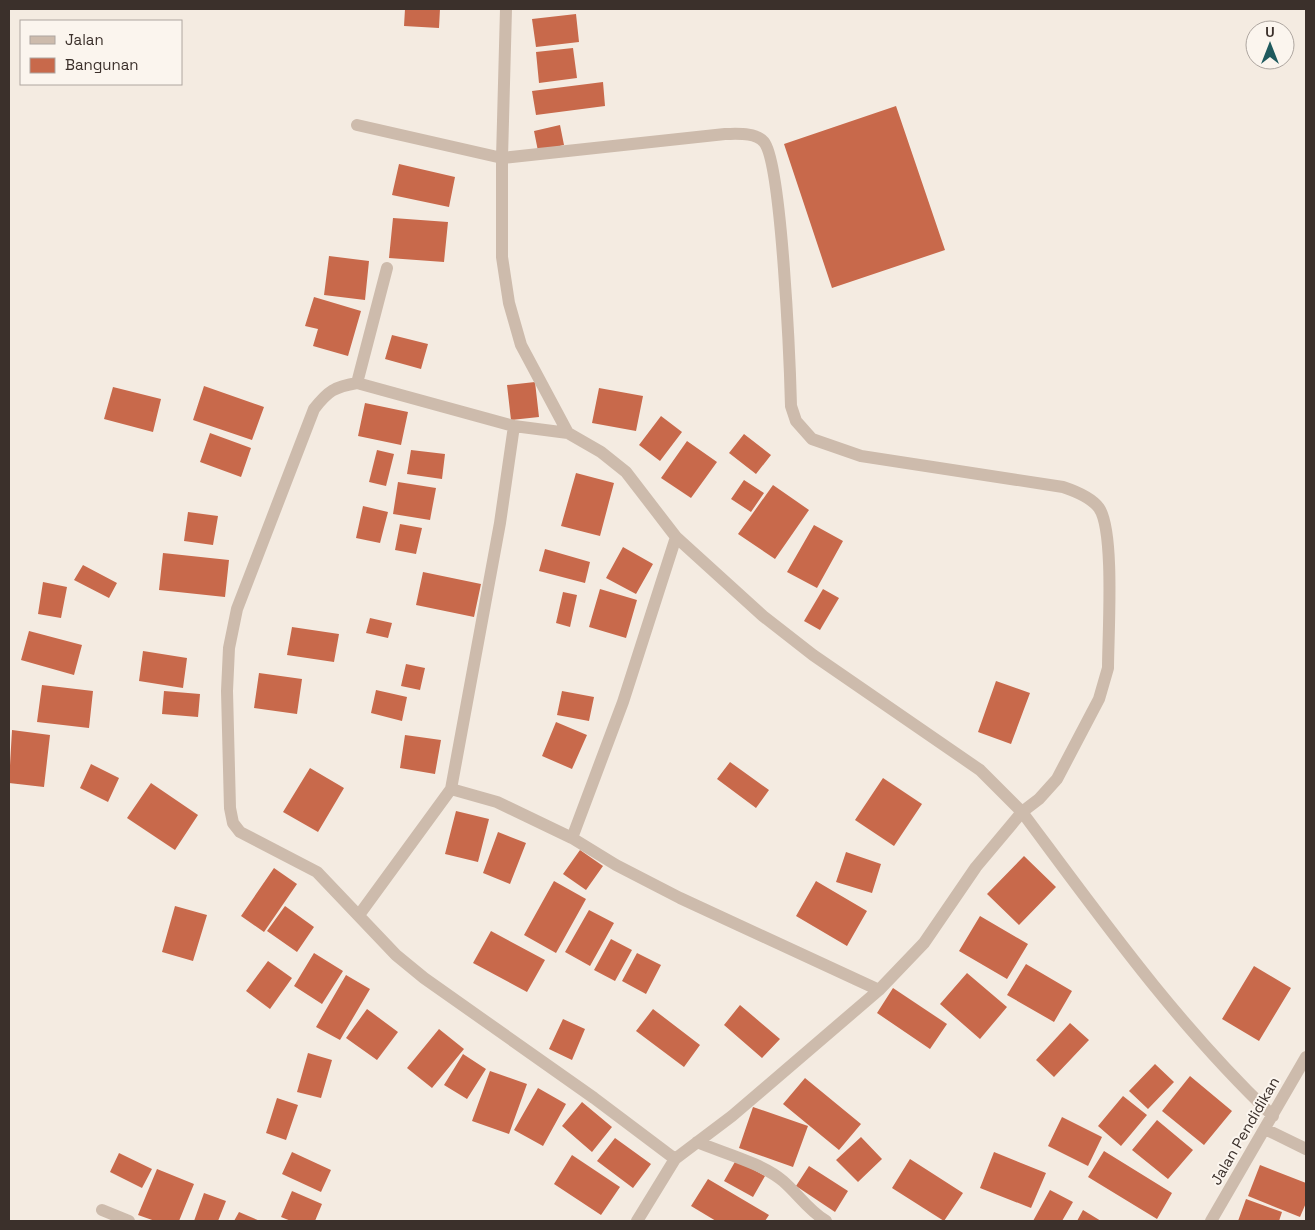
<svg xmlns="http://www.w3.org/2000/svg" width="1315" height="1230" viewBox="0 0 1315 1230" font-family="'Space Grotesk',sans-serif">
<style>
.building{fill:#c8694b}
.lines{fill:none;stroke-linecap:round;stroke-linejoin:round}
.minor{stroke:#cdbbac;stroke-width:12}
.labels{text-anchor:middle;stroke-width:4;stroke-linejoin:round;paint-order:stroke}
.street-label{font-size:15px;fill:#3b302b;stroke:#fbf5ee}
</style>
<rect width="100%" height="100%" fill="#f4ebe1"/>
<path class="building" d="M405,9H440L439,28L404,26Z
M576,14L579,42L536,47L532,19Z
M573,48L577,78L539,83L536,52Z
M603,82L605,106L536,115L532,91Z
M896,106L945,250L832,288L784,144Z
M560,125L564,145L538,151L534,131Z
M399,164L455,177L449,207L392,195Z
M393,218L448,222L444,262L389,258Z
M329,256L369,261L365,300L324,295Z
M314,297L361,311L348,356L313,346L318,329L305,326Z
M392,335L428,344L421,369L385,359Z
M535,382L539,417L511,420L507,385Z
M204,386L264,407L252,440L193,420Z
M113,387L161,399L153,432L104,419Z
M599,388L643,396L636,431L592,423Z
M365,403L408,412L401,445L358,436Z
M661,416L682,432L660,461L639,445Z
M210,433L251,448L241,477L200,462Z
M744,434L771,455L756,474L729,453Z
M687,441L717,462L691,498L661,478Z
M377,450L394,454L386,486L369,482Z
M411,450L445,454L442,479L407,474Z
M576,473L614,483L600,536L561,526Z
M744,480L764,493L751,512L731,499Z
M398,482L436,488L430,520L393,514Z
M773,485L809,510L775,559L738,534Z
M363,506L388,512L380,543L356,538Z
M188,512L218,516L213,545L184,541Z
M400,524L422,528L416,554L395,550Z
M814,525L843,541L817,588L787,572Z
M623,547L653,564L636,594L606,578Z
M545,549L590,562L585,583L539,571Z
M163,553L229,560L225,597L159,590Z
M83,565L117,583L109,598L74,580Z
M423,572L481,584L474,617L416,605Z
M43,582L67,587L61,618L38,614Z
M600,589L637,600L626,638L589,627Z
M823,589L839,598L820,630L804,621Z
M563,592L577,595L570,627L556,623Z
M370,618L392,623L388,638L366,633Z
M292,627L339,634L334,662L287,655Z
M29,631L82,645L74,675L21,660Z
M143,651L187,658L183,688L139,681Z
M406,664L425,668L420,690L401,686Z
M259,673L302,679L297,714L254,708Z
M996,681L1030,693L1011,744L978,732Z
M42,685L93,691L89,728L37,722Z
M376,690L407,697L402,721L371,713Z
M164,691L200,694L198,717L162,714Z
M562,691L594,697L589,721L557,715Z
M556,722L587,735L572,769L542,756Z
M12,730L50,735L44,787L9,783Z
M405,735L441,740L435,774L400,768Z
M730,762L769,790L756,808L717,779Z
M91,764L119,778L108,802L80,788Z
M310,768L344,788L318,832L283,812Z
M883,778L922,804L894,846L855,820Z
M151,783L198,815L175,850L127,818Z
M456,811L489,819L478,862L445,854Z
M498,832L526,843L510,884L483,873Z
M580,850L603,866L586,890L563,874Z
M846,852L881,864L872,893L836,882Z
M1024,856L1056,887L1019,925L987,894Z
M274,868L297,884L264,932L241,916Z
M554,881L586,899L556,953L524,935Z
M816,881L867,911L847,946L796,916Z
M175,906L207,915L193,961L162,952Z
M285,906L314,927L297,952L267,931Z
M589,910L614,923L590,966L565,952Z
M980,916L1028,944L1007,979L959,951Z
M491,931L545,960L527,992L473,963Z
M611,939L632,950L615,981L594,970Z
M314,953L343,971L322,1004L294,986Z
M637,953L661,965L646,994L622,981Z
M268,961L292,978L270,1009L246,991Z
M1026,964L1072,991L1054,1022L1007,995Z
M1254,966L1291,988L1259,1041L1222,1019Z
M967,973L1007,1007L980,1039L940,1004Z
M346,975L370,989L340,1040L316,1027Z
M893,988L947,1024L930,1049L877,1013Z
M740,1005L780,1039L762,1058L724,1025Z
M367,1009L398,1032L377,1060L346,1038Z
M653,1009L700,1045L684,1067L636,1031Z
M563,1019L585,1029L572,1060L549,1049Z
M1070,1023L1089,1040L1054,1077L1036,1060Z
M439,1029L464,1049L432,1088L407,1068Z
M308,1053L332,1060L321,1098L297,1092Z
M463,1054L486,1069L467,1099L444,1085Z
M1155,1064L1174,1082L1148,1109L1129,1091Z
M490,1071L527,1084L509,1134L472,1121Z
M1190,1076L1232,1111L1204,1145L1162,1111Z
M805,1078L861,1124L839,1150L783,1104Z
M538,1088L566,1104L543,1146L514,1130Z
M1123,1096L1147,1115L1121,1146L1098,1126Z
M277,1098L298,1105L286,1140L266,1133Z
M582,1102L612,1127L592,1152L562,1126Z
M753,1107L808,1126L793,1167L739,1148Z
M1062,1117L1102,1137L1088,1166L1048,1146Z
M1157,1120L1193,1150L1168,1179L1132,1150Z
M861,1137L882,1159L858,1182L836,1160Z
M615,1138L651,1164L633,1188L597,1161Z
M1104,1151L1172,1193L1157,1219L1088,1177Z
M292,1152L331,1170L321,1192L282,1174Z
M994,1152L1046,1173L1031,1208L980,1188Z
M119,1153L152,1169L142,1188L110,1172Z
M572,1155L620,1187L601,1215L554,1184Z
M910,1159L963,1193L944,1221L892,1188Z
M736,1160L765,1176L753,1197L724,1181Z
M1260,1165L1306,1183V1203L1300,1217L1248,1196Z
M809,1166L848,1191L835,1212L796,1186Z
M157,1169L194,1184L179,1221H155L138,1215Z
M708,1179L769,1215L765,1221H716L691,1206Z
M1050,1190L1073,1202L1062,1221H1033Z
M292,1191L322,1204L315,1221H291L281,1217Z
M204,1193L226,1201L218,1221H194Z
M1246,1199L1282,1212L1279,1221H1238Z
M1083,1210L1101,1221H1077Z
M239,1212L260,1221H234Z"/>
<g class="lines">
<path class="minor" d="M506,9L502,158L725,134C737,134 755,132 764,142C782,164 790,367 791,406L796,421L812,439L861,456L1063,487C1075,491 1091,497 1099,508C1115,531 1108,635 1108,668L1099,699L1057,779L1039,799L1022,812C1101,918 1177,1025 1273,1116
M357,125L502,158V257L509,303L521,345L568,433L601,452L626,472L676,537L763,616L813,655L980,770L1022,812L976,867L924,943L879,990L732,1116L675,1159L637,1221
M357,383L387,268
M568,433L514,426L357,383C334,387 328,391 314,409L237,609L229,648L227,691L230,808L233,823L240,832L317,872L396,955L424,978L594,1098L675,1159
M451,789L500,523L514,426
M572,838L623,702L676,537
M359,915L451,789L497,802L572,838L616,865L680,898L879,990
M1265,1129L1306,1149
M697,1142C723,1153 762,1163 783,1181C798,1194 809,1211 826,1221
M102,1210L129,1221
M1211,1221L1306,1057"/>
</g>
<g class="labels">
<g class="street-label">
<text transform="translate(1245 1131) rotate(-60)" y="5">Jalan Pendidikan</text>
</g>
</g>
<rect width="1315" height="1230" fill="none" stroke="#3b302b" stroke-width="20"/>
<rect x="20" y="20" width="162" height="65" fill="#fbf5ee" stroke="#aea6a0"/>
<rect x="30" y="36" width="25" height="8" fill="#cdbbac" stroke="#aea6a0"/>
<text x="65" y="45" font-size="15" fill="#3b302b">Jalan</text>
<rect x="30" y="58" width="25" height="15" fill="#c8694b" stroke="#aea6a0"/>
<text x="65" y="70" font-size="15" fill="#3b302b">Bangunan</text>
<g transform="translate(1270 45)"><circle r="24" fill="#fbf5ee" stroke="#aea6a0"/>
<path d="M0-4L9 19L0 12L-9 19Z" fill="#1f5a5e"/>
<text y="-8" font-size="14" font-weight="bold" text-anchor="middle" fill="#3b302b">U</text>
</g>
</svg>
